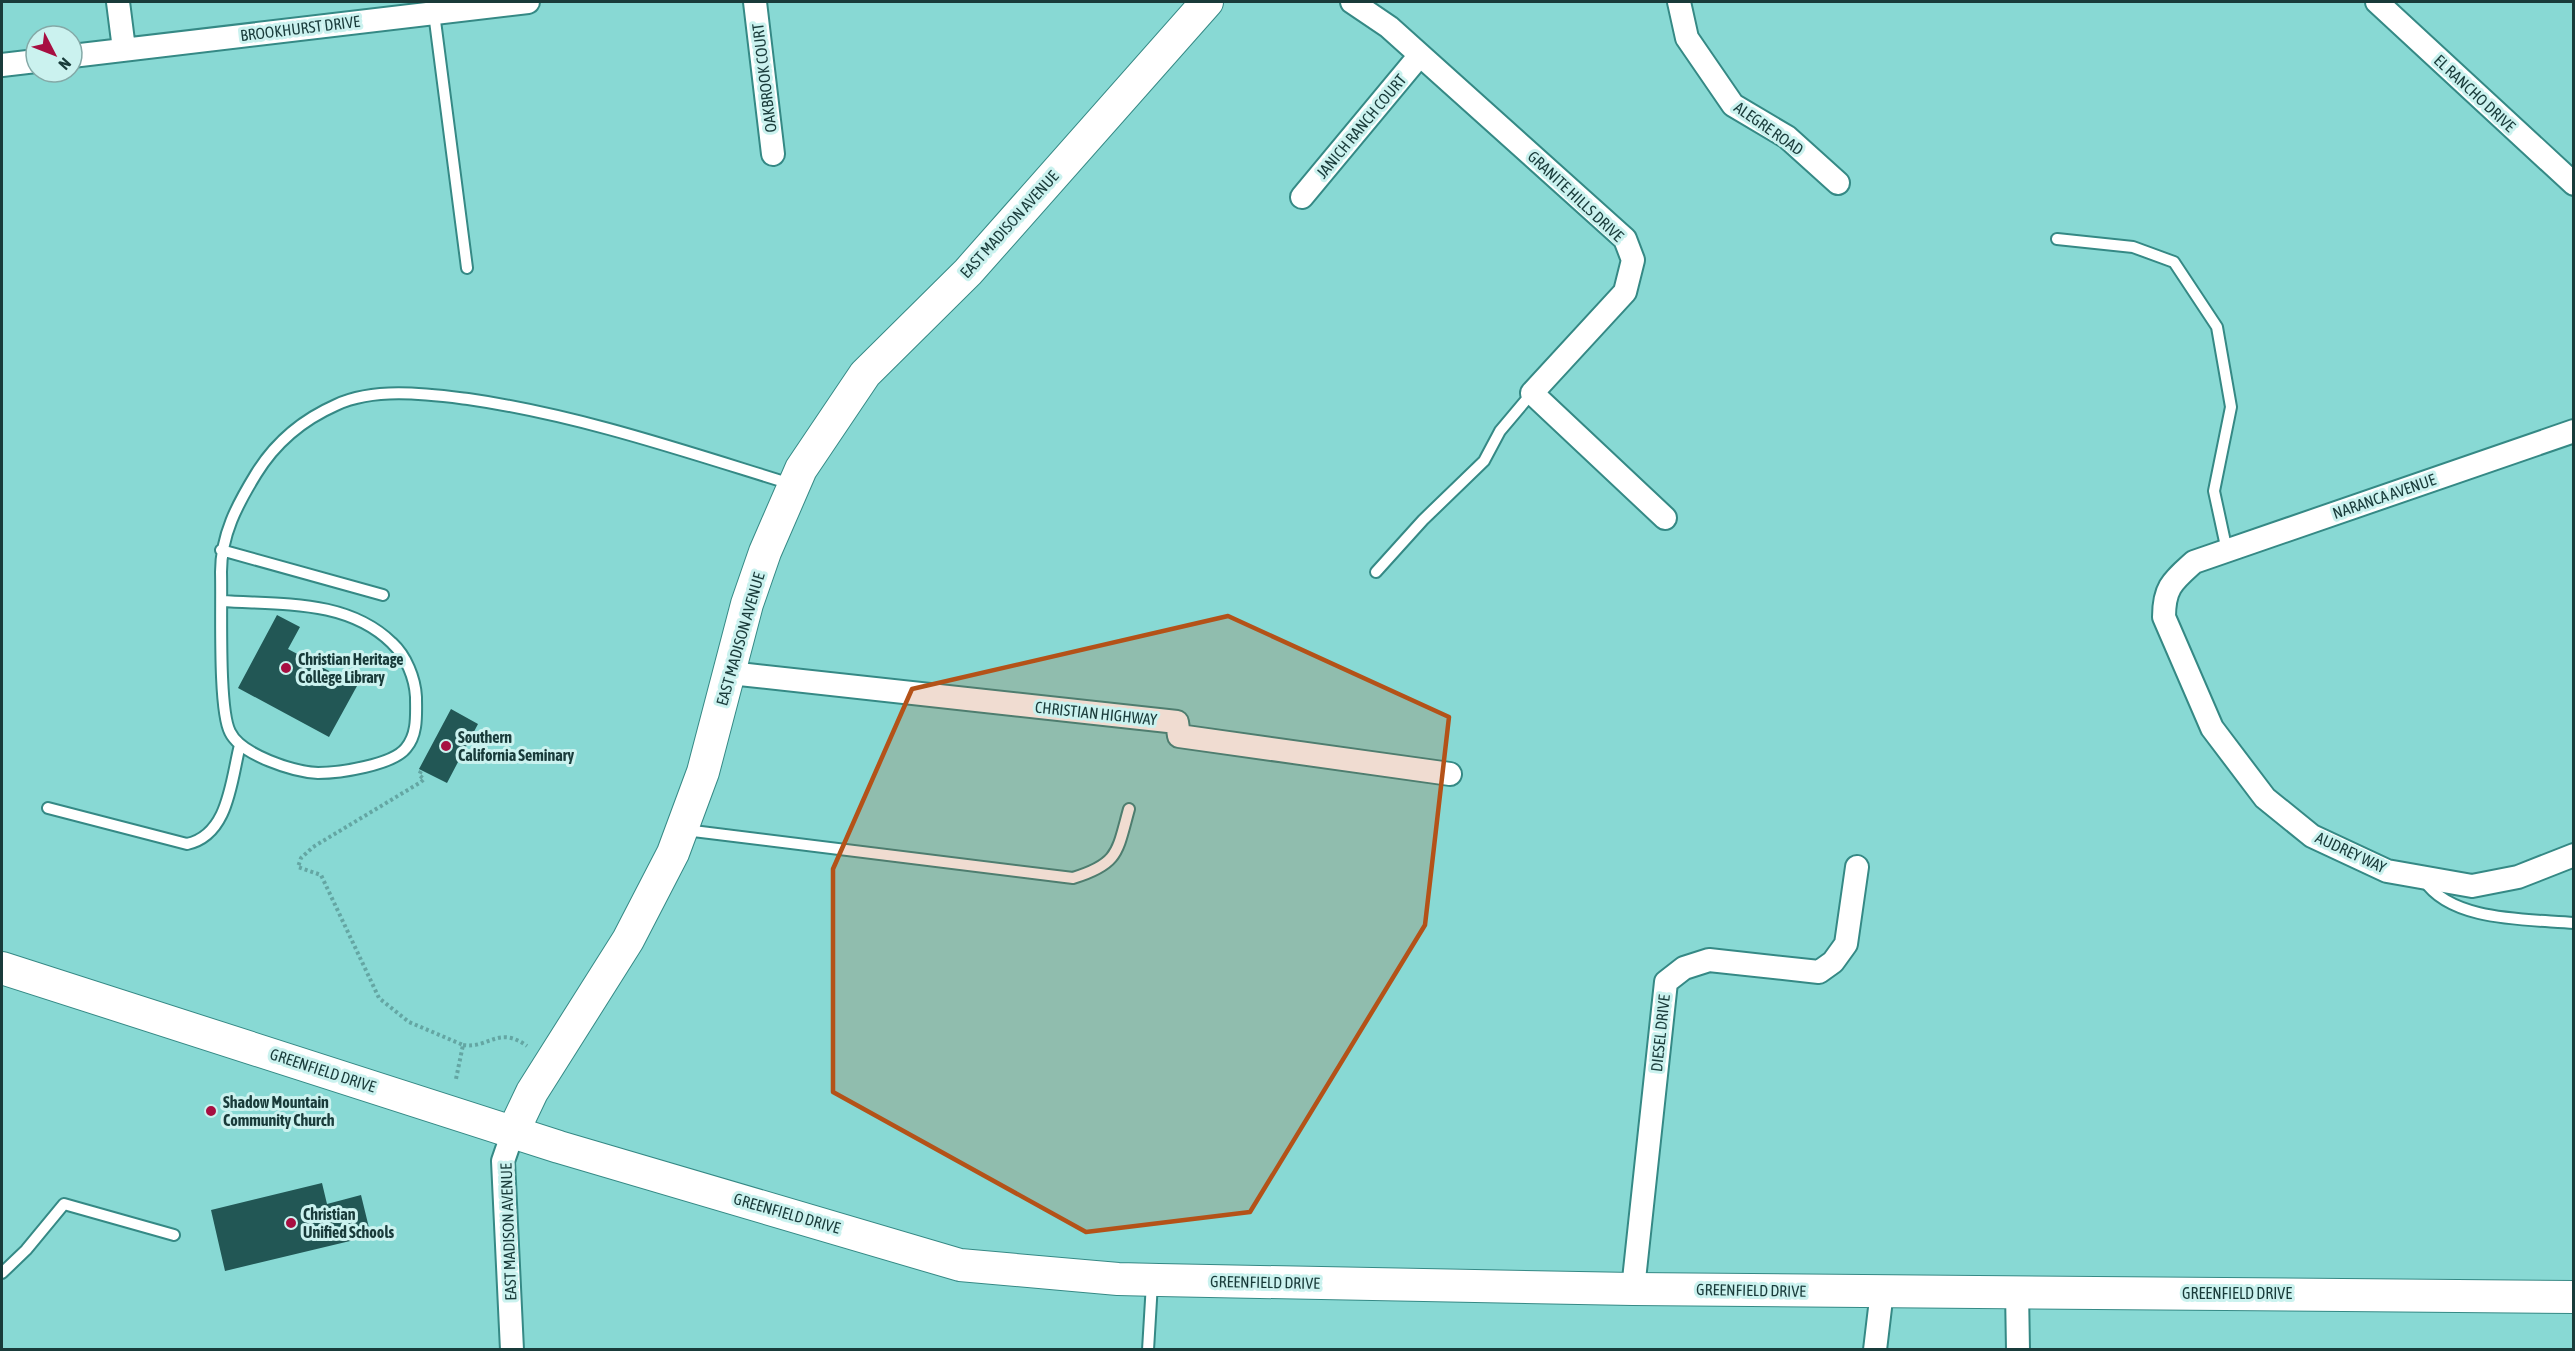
<svg xmlns="http://www.w3.org/2000/svg" width="2575" height="1351" viewBox="0 0 2575 1351" font-family="'Asap Condensed',sans-serif">
<style>
.building{fill:#225755}
.lines{fill:none;stroke-linecap:round;stroke-linejoin:round}
.lane-casing{stroke:#358985;stroke-width:14}
.street-casing{stroke:#358985;stroke-width:26}
.secondary-casing{stroke:#358985;stroke-width:34}
.path{stroke:#64a6a3;stroke-width:4;stroke-dasharray:3 3;stroke-linecap:butt}
.lane{stroke:#fff;stroke-width:10}
.street{stroke:#fff;stroke-width:22}
.secondary{stroke:#fff;stroke-width:32}
.marked{fill:#b45218;fill-opacity:0.2;stroke:#b45218;stroke-width:4.5;stroke-linejoin:round}
.poi-dot{fill:#a70f41;stroke:#cbf2ef;stroke-width:2}
.labels{text-anchor:middle;stroke-width:6;stroke-linejoin:round;paint-order:stroke}
.street-label{font-size:16px;fill:#193b3a;stroke:#cbf2ef}
.poi-label{font-size:16px;font-weight:bold;fill:#193b3a;stroke:#cbf2ef;text-anchor:start}
</style>
<rect width="100%" height="100%" fill="#88d9d4"/>
<path class="building" d="M277,615L300,627L288,649L357,686L329,737L238,688Z
M451,709L478,724L447,783L419,769Z
M322,1183L327,1204L361,1195L371,1236L225,1271L211,1210Z"/>
<g class="lines">
<g class="lane-casing">
<path id="lane" d="M434,13L467,268
M2057,239L2133,247L2174,262L2217,327L2231,407L2214,491L2227,551
M221,550L383,595
M1376,572L1423,520L1484,461L1500,431L1532,393
M222,601C281,605 347,599 392,643C406,656 415,678 416,697C416,714 418,734 406,748C393,765 339,773 318,773C294,772 241,755 230,732C218,709 222,604 221,572C221,535 237,505 256,474C275,443 302,420 336,405C375,387 426,394 468,399C579,415 684,451 791,484
M48,808L187,844C229,835 231,780 240,745
M685,830L1073,878C1119,864 1117,852 1129,809
M2424,880C2451,922 2528,919 2574,923
M2,1273L26,1250L64,1204L174,1235
M1148,1350L1152,1283"/>
</g>
<g class="street-casing">
<path id="street" d="M118,2L124,49
M755,2L773,154
M1352,2L1389,27L1625,239L1633,260L1625,292L1532,393L1665,518
M1679,2L1687,38L1733,105L1787,137L1838,183
M2377,2L2574,184
M72,56L528,2
M2,65L36,61
M1302,197L1420,55
M2574,431L2194,562C2173,581 2164,587 2164,617L2212,728L2265,798L2312,836L2387,871L2472,886L2518,877L2574,855
M730,673L1177,722L1179,736L1450,774
M1633,1289L1666,982L1684,968L1709,960L1819,972L1833,962L1846,944L1857,867
M2017,1291L2018,1350
M512,1350L503,1161L513,1132
M1875,1350L1882,1291"/>
</g>
<g class="secondary-casing">
<path id="secondary" d="M2,968L559,1147L960,1265L1118,1279L1159,1280L1633,1289L2574,1297
M513,1132L532,1092L628,940L673,853L703,772L747,604L765,552L801,469L865,374L968,272L1207,2"/>
</g>
<path class="path" d="M421,771L419,775L424,779L421,782L313,847L301,858L298,867L321,875L379,998L409,1022L463,1045L456,1079
M463,1045C489,1049 498,1025 527,1046"/>
<use href="#lane" class="lane"/>
<use href="#street" class="street"/>
<use href="#secondary" class="secondary"/>
</g>
<path class="marked" d="M1228,616L1449,717L1425,925L1250,1212L1086,1232L833,1092V869L912,689Z"/>
<g class="poi-dot">
<circle cx="286" cy="668" r="6"/>
<circle cx="446" cy="746" r="6"/>
<circle cx="211" cy="1111" r="6"/>
<circle cx="291" cy="1223" r="6"/>
</g>
<g class="labels">
<g class="street-label">
<text transform="translate(300 28) rotate(-7)" y="6">BROOKHURST DRIVE</text>
<text transform="translate(764 78) rotate(-97)" y="6">OAKBROOK COURT</text>
<text transform="translate(2475 93) rotate(43)" y="6">EL RANCHO DRIVE</text>
<text transform="translate(1361 126) rotate(-50)" y="6">JANICH RANCH COURT</text>
<text transform="translate(1769 128) rotate(35)" y="6">ALEGRE ROAD</text>
<text transform="translate(1576 196) rotate(43)" y="6">GRANITE HILLS DRIVE</text>
<text transform="translate(1009 224) rotate(-48)" y="6">EAST MADISON AVENUE</text>
<text transform="translate(2384 496) rotate(-19)" y="6">NARANCA AVENUE</text>
<text transform="translate(740 639) rotate(-74)" y="6">EAST MADISON AVENUE</text>
<text transform="translate(1096 713) rotate(6)" y="6">CHRISTIAN HIGHWAY</text>
<text transform="translate(2351 852) rotate(25)" y="6">AUDREY WAY</text>
<text transform="translate(1660 1033) rotate(-84)" y="6">DIESEL DRIVE</text>
<text transform="translate(323 1070) rotate(18)" y="6">GREENFIELD DRIVE</text>
<text transform="translate(787 1213) rotate(16)" y="6">GREENFIELD DRIVE</text>
<text transform="translate(508 1232) rotate(-92)" y="6">EAST MADISON AVENUE</text>
<text transform="translate(1265 1282) rotate(1)" y="6">GREENFIELD DRIVE</text>
<text transform="translate(1751 1290) rotate(1)" y="6">GREENFIELD DRIVE</text>
<text x="2237" y="1299">GREENFIELD DRIVE</text>
</g>
<g class="poi-label">
<text x="298" y="665">Christian Heritage<tspan x="298" dy="18">College Library</tspan></text>
<text x="458" y="743">Southern<tspan x="458" dy="18">California Seminary</tspan></text>
<text x="223" y="1108">Shadow Mountain<tspan x="223" dy="18">Community Church</tspan></text>
<text x="303" y="1220">Christian<tspan x="303" dy="18">Unified Schools</tspan></text>
</g>
</g>
<rect width="2575" height="1351" fill="none" stroke="#193b3a" stroke-width="6"/>
<g transform="translate(54 54) rotate(132)"><circle r="28" fill="#cbf2ef" stroke="#84a9a7" stroke-width="1.5"/>
<path d="M0-4.5L10 22L0 15L-10 22Z" fill="#a70f41"/>
<text y="-9" font-size="16" font-weight="bold" text-anchor="middle" fill="#193b3a">N</text>
</g>
</svg>
